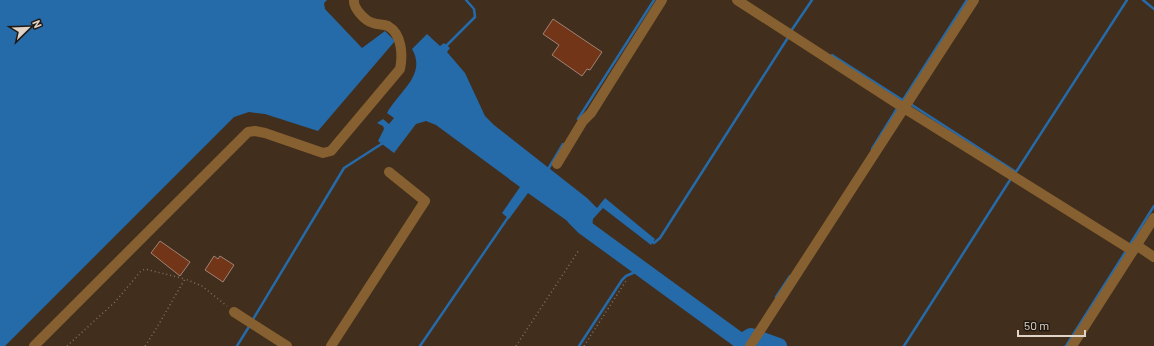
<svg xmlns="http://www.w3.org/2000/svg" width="1154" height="346" viewBox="0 0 1154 346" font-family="Barlow,sans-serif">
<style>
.water{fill:#256aa9}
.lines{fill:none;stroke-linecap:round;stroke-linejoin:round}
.stream{stroke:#256aa9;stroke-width:2.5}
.river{stroke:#256aa9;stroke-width:16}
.building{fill:#723517;stroke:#a08376}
.path{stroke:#827263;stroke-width:1.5;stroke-dasharray:1 3;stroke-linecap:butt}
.minor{stroke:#866030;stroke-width:10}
</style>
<rect width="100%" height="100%" fill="#412e1c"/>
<path class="water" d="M0,0H327L324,3L325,9L362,48L385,31L395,41L318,131L265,114L249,112L234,117L5,346H0Z
M427,34L440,46L444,43L450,48L447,52L465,73L485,116L494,125L587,198L597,208L605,198L655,239L651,245L603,208L593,219L592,228L587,235L528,193L509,219L502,213L520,187L436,125L426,121L416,124L394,153L378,141L384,129L383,126L377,123L383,119L389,124L394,118L387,113C399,91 427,75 412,49Z"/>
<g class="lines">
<path class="stream" d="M1143,0L1154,9
M791,31L812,0
M445,47L475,17L474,9L466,0
M832,55L904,101
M903,100L967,0
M912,105L1016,172
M578,119L654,0
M872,149L898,107
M547,171L563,144
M1016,172L1127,0
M651,240L654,243L660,238L789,36
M1129,246L1154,206
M776,297L790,276
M252,321L344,168L383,143
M237,346L250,325
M420,346L509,216
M579,346L622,280L626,276L642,269
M904,346L1010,180
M1066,346L1126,251"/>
<path class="river" d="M574,217L584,227L739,340H744L751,336L779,346"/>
</g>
<path class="building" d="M553,19L602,52L590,70L587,69L582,76L552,55L559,45L543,34Z
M160,241L190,262L180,276L151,253Z
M214,256L218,259L220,256L234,265L223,282L205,270Z"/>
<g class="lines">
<path class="path" d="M67,346L115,302L141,271L145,269L185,279
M145,346C160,324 171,302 185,279L202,286L227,306
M516,346L579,250
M584,346L626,281"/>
<path class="minor" d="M737,0L904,108L1133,251
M557,164L583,121L591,113L662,0
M1136,245L1154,257
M234,312L287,346
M34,346L248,132L255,131L265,133L323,153L331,151L400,69C403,55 402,34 388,26C383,24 378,25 373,23C365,21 353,8 354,0
M331,346L425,201L389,172
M750,346L974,0
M1072,346L1154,218"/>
</g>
<g transform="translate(28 28) rotate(67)" stroke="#211910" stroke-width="3" paint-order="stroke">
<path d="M0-3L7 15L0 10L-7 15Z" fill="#e0d3c8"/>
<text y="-6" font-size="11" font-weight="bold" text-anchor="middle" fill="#e0d3c8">N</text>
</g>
<path d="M1018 330v6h67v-6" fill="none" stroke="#e0d3c8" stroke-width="2"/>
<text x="1024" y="330" font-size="12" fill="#e0d3c8" stroke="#211910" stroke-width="3" paint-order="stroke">50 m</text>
</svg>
